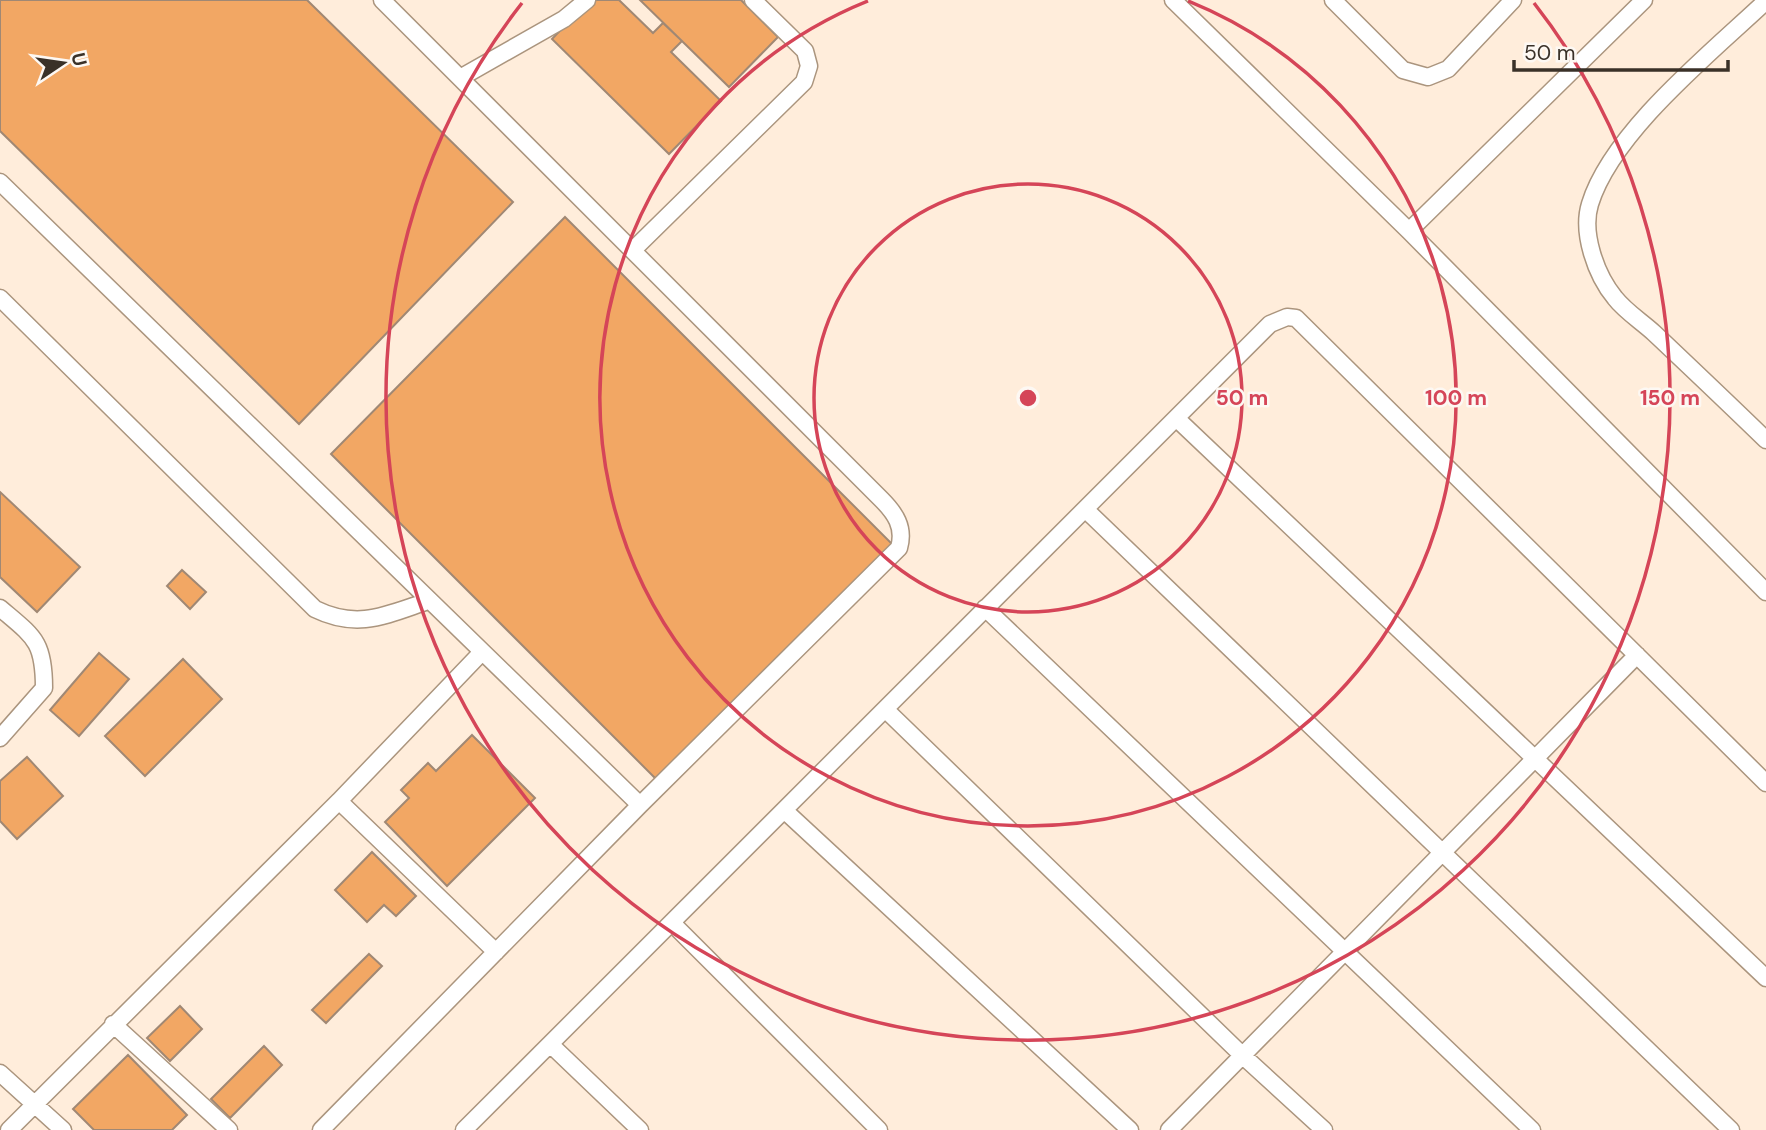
<svg xmlns="http://www.w3.org/2000/svg" width="1766" height="1130" viewBox="0 0 1766 1130" font-family="'DM Sans',sans-serif">
<style>
.built{fill:#ffeddb}
.building{fill:#f2a764;stroke:#a08874;stroke-width:2}
.lines{fill:none;stroke-linecap:round;stroke-linejoin:round}
.service-casing{stroke:#ab957e;stroke-width:19}
.service{stroke:#fff;stroke-width:16}
.ring{fill:none;stroke:#d54558;stroke-width:3.5}
.centre{fill:#d54558;stroke:#fdf8f3;stroke-width:3.5}
.ring-label{font-size:21px;text-anchor:middle;font-weight:bold;fill:#d54558;stroke:#fdf8f3;stroke-width:5;stroke-linejoin:round;paint-order:stroke}
</style>
<rect width="100%" height="100%" fill="#fdf8f3"/>
<path class="built" d="M0,0H1766V1130H0Z"/>
<path class="building" d="M0,0H307L513,202L299,424L0,131Z
M589,0H619L653,33L663,23L682,41L671,52L721,101L669,154L552,39Z
M640,0H741L778,37L729,87Z
M565,217L894,546L660,783L331,454Z
M0,492L80,567L37,612L0,577Z
M182,570L206,592L190,609L167,586Z
M99,653L129,679L79,736L50,710Z
M183,659L222,699L145,776L105,736Z
M472,735L535,798L447,886L385,822L409,798L401,790L428,763L436,771Z
M27,757L63,796L17,839L0,821V781Z
M372,852L416,896L396,916L384,905L367,922L335,890Z
M369,954L382,966L326,1023L312,1010Z
M180,1006L202,1029L170,1061L147,1038Z
M264,1046L282,1065L230,1118L211,1099Z
M128,1055L187,1115L172,1130H94L73,1109Z"/>
<g class="lines">
<g class="service-casing">
<path id="service" d="M1173,0L1409,231L1766,592
M1333,0L1403,70L1428,77L1448,69L1513,0
M1766,1C1712,52 1612,132 1590,204C1581,233 1596,275 1615,298C1625,311 1642,322 1654,333C1692,369 1729,404 1766,440
M460,78L564,19L587,0
M0,182L640,805
M1409,231L1644,0
M634,249L804,82L809,66L805,51L753,0
M0,298L315,609C358,630 386,615 428,601
M1176,418L1766,978
M1085,509L1731,1130
M0,608C34,637 44,641 44,688L0,738
M985,608L1532,1130
M885,709L1242,1055L1324,1130
M339,801L496,952
M784,810L1130,1130
M672,923L879,1130
M113,1024L229,1130
M550,1044L640,1130
M0,1073L63,1130
M9,1130L339,801L481,653
M321,1130L640,805L899,548C905,527 895,513 881,499L382,0
M464,1130L1270,324L1287,317L1296,318L1766,783
M1169,1130L1637,655"/>
</g>
<use href="#service" class="service"/>
</g>
<g class="ring">
<circle cx="1028" cy="398" r="214"/>
<path d="M1188 1A428 428 0 1 1 868 1"/>
<path d="M1534 3A642 642 0 1 1 522 3"/>
</g>
<circle cx="1028" cy="398" r="10" class="centre"/>
<g class="ring-label">
<text x="1242" y="405">50 m</text>
<text x="1456" y="405">100 m</text>
<text x="1670" y="405">150 m</text>
</g>
<g transform="translate(63 63) rotate(77)" stroke="#fdf8f3" stroke-width="5" paint-order="stroke">
<path d="M0-5L12 26L0 18L-12 26Z" fill="#3a3128"/>
<text y="-10" font-size="19" font-weight="bold" text-anchor="middle" fill="#3a3128">U</text>
</g>
<path d="M1514 60v10h214v-10" fill="none" stroke="#3a3128" stroke-width="3.5"/>
<text x="1524" y="60" font-size="21" fill="#3a3128" stroke="#fdf8f3" stroke-width="5" paint-order="stroke">50 m</text>
</svg>
